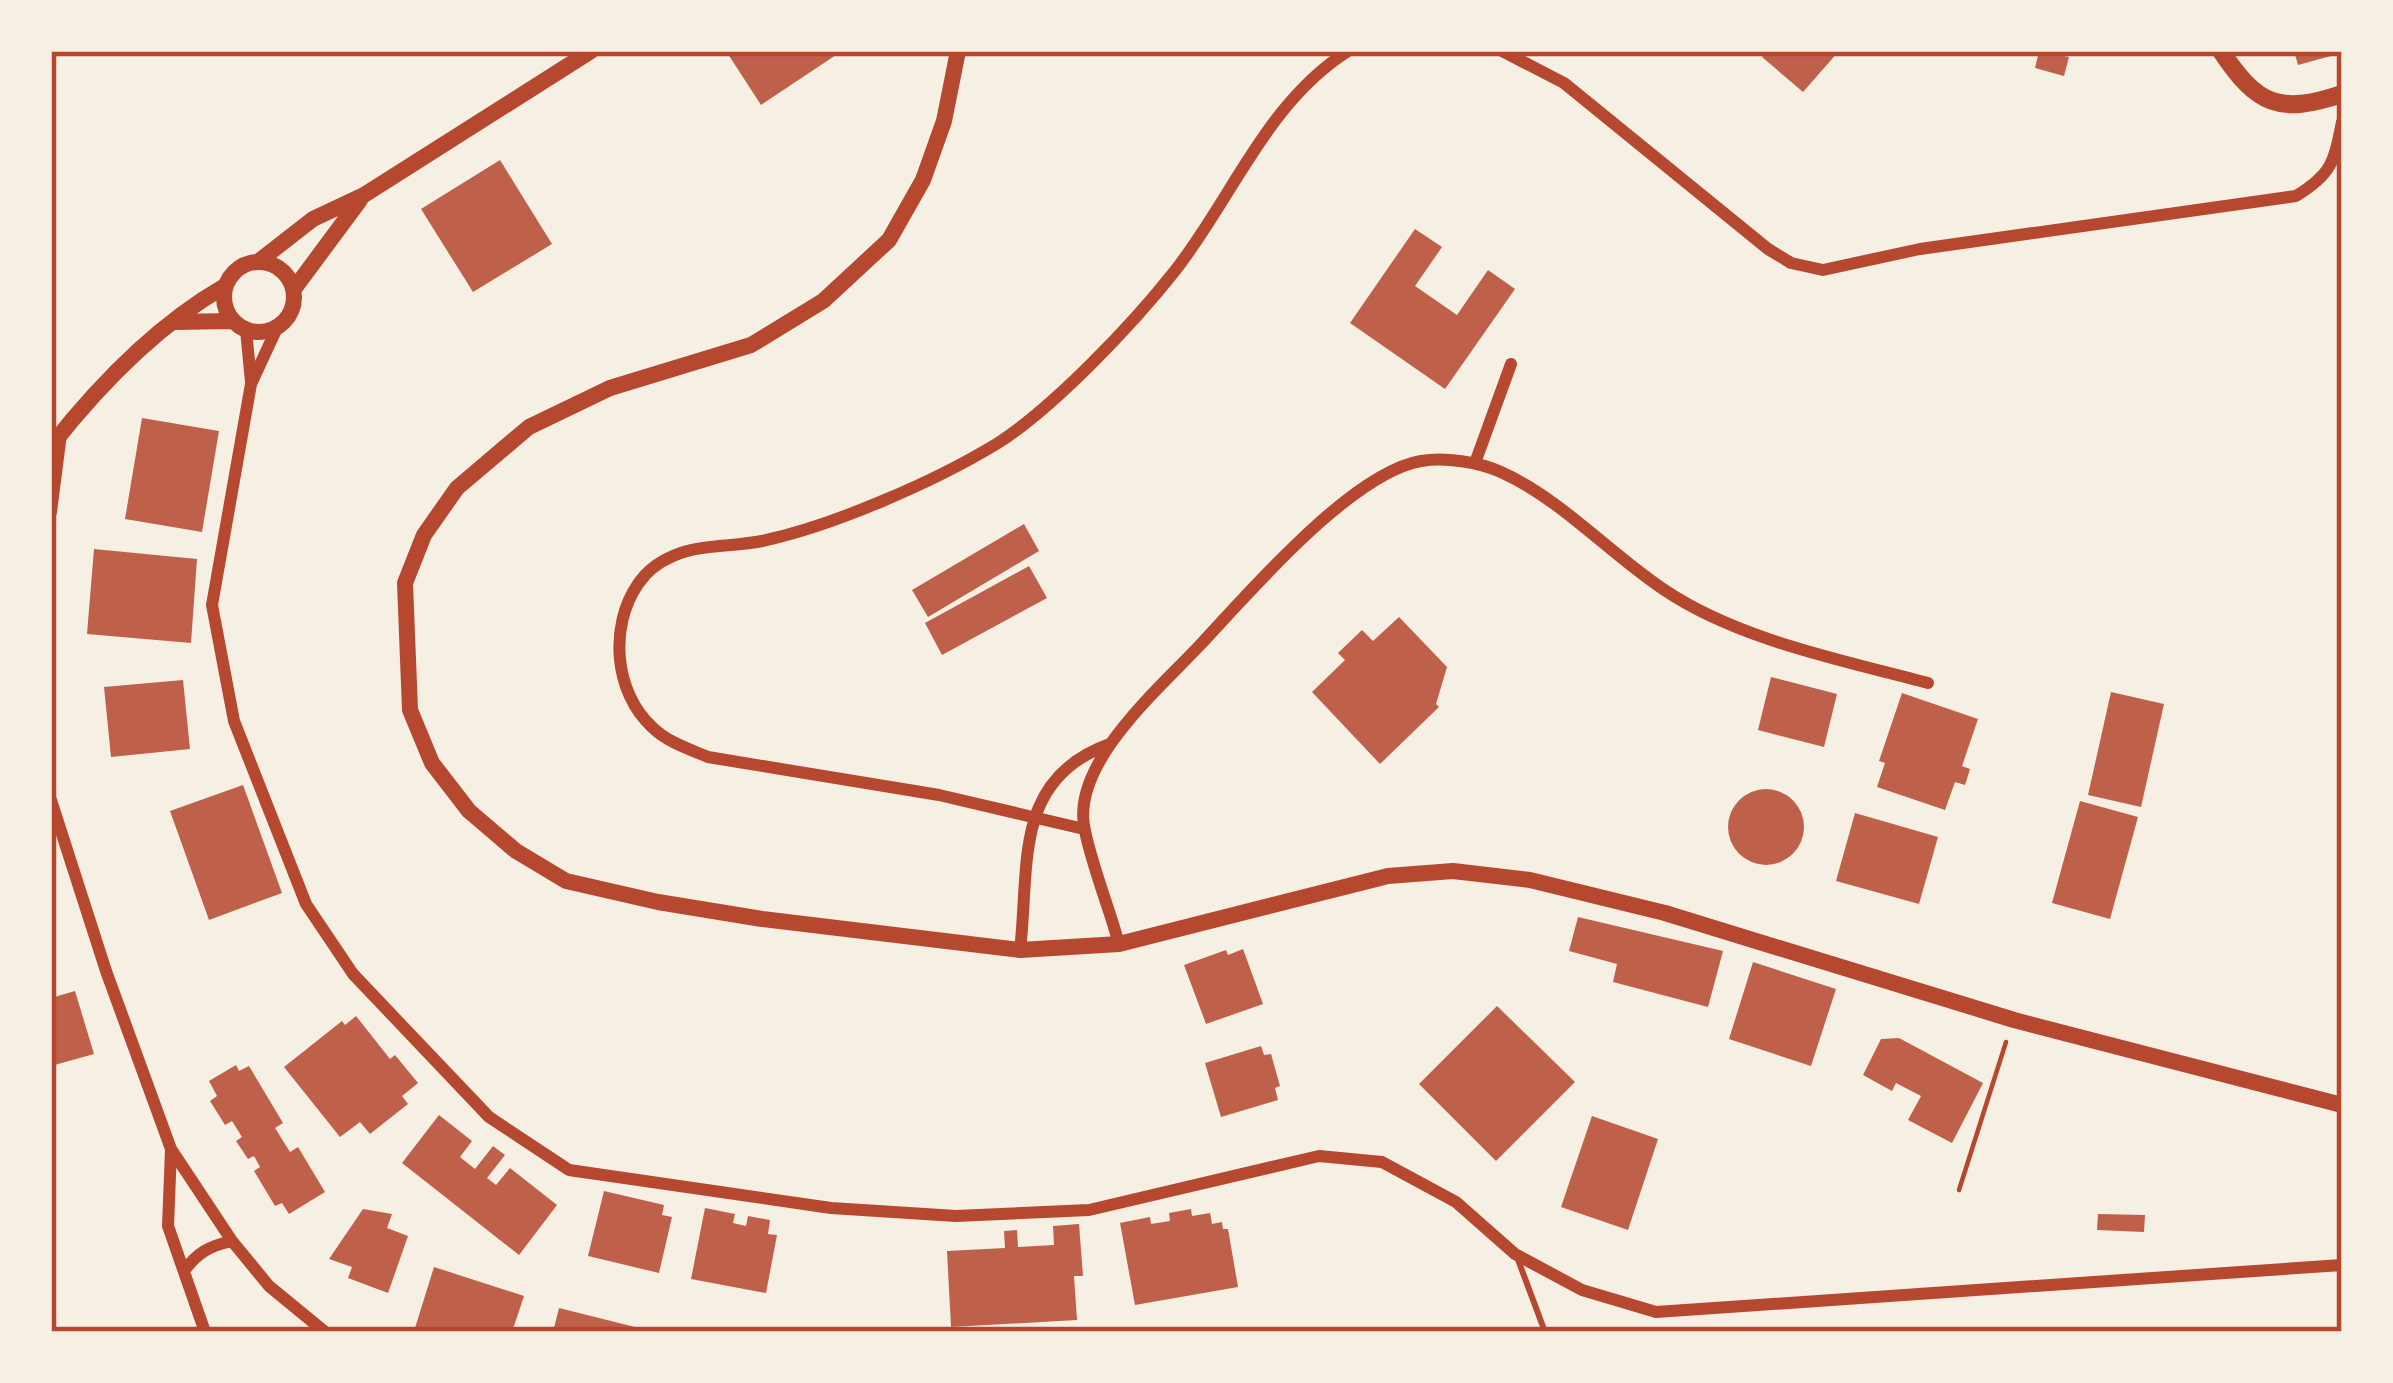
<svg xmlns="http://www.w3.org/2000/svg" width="2393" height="1383" viewBox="0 0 2393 1383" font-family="Raleway,sans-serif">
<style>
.building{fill:#bf614a}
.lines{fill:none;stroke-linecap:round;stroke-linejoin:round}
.path{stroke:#b5482f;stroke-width:4.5}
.service{stroke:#b5482f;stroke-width:6}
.minor{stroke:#b5482f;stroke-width:12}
.tertiary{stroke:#b5482f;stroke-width:16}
.secondary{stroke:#b5482f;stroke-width:18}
.neatline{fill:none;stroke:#b5482f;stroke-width:4.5}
</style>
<rect width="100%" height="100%" fill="#f6efe4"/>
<path class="building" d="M726,51H842L761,105Z
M1767,51H1839L1803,92L1762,57Z
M2039,51L2069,57L2064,76L2035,68Z
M2294,51H2342V53L2298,65Z
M500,160L552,244L473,292L421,209Z
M1415,229L1442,247L1415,286L1457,315L1488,270L1515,289L1445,389L1350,323Z
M142,418L219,431L202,532L125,519Z
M1024,524L1039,551L928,617L912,590Z
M94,549L197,559L191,643L87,634Z
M1029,566L1047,598L942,655L925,623Z
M1399,617L1447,667L1436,704L1439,707L1380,764L1312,692L1345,660L1338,653L1362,630L1373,641Z
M1771,677L1837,694L1824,747L1758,730Z
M183,680L190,749L111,757L104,687Z
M2111,692L2164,704L2141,807L2088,795Z
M1902,693L1978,719L1962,766L1970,769L1965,785L1955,782L1945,810L1877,787L1885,763L1879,761Z
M243,785L282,893L209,920L170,811Z
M1728 827a38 38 0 1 1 76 0a38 38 0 1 1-76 0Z
M2080,801L2138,817L2110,919L2052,903Z
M1855,813L1938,837L1919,904L1836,881Z
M1578,917L1723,951L1708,1007L1613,982L1617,964L1569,951Z
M1243,949L1263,1004L1206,1024L1184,965L1226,950L1228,955Z
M1753,962L1836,989L1811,1066L1729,1039Z
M75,991L94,1054L51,1066V998Z
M1497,1006L1575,1082L1496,1161L1419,1084Z
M356,1016L390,1059L395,1055L418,1083L402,1096L408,1104L370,1134L360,1122L340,1137L284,1067L342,1021L345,1025Z
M1899,1038L1983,1083L1952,1143L1908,1120L1921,1096L1896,1083L1892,1091L1863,1075L1881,1039Z
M1261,1046L1264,1055L1271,1054L1280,1086L1275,1088L1278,1100L1221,1117L1205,1063Z
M236,1065L239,1071L249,1066L283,1123L275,1128L290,1152L298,1147L325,1192L289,1214L282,1203L275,1206L254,1171L260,1167L254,1156L248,1159L236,1141L242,1137L232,1121L225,1125L210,1101L217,1096L209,1081Z
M439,1115L472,1141L460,1157L475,1169L493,1146L505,1155L487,1178L496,1185L510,1168L557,1205L519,1255L402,1163Z
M1592,1116L1658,1139L1628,1230L1561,1207Z
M604,1191L664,1205L662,1215L672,1217L659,1273L588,1256Z
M705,1208L735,1214L733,1223L746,1226L748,1216L770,1220L768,1234L777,1235L766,1293L691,1279Z
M363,1209L392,1214L387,1228L408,1236L388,1293L348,1278L352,1267L329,1259Z
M1191,1209L1192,1216L1210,1213L1212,1224L1222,1222L1223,1229H1228L1238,1287L1135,1305L1120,1223L1150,1217L1151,1224L1170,1221L1169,1213Z
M2098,1214L2145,1215L2144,1232L2097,1230Z
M1079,1224L1083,1276H1074L1077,1320L951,1327L947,1251L1005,1248L1004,1231L1017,1230L1018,1247L1054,1245L1053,1226Z
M434,1267L524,1296L512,1332H428L415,1328Z
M559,1308L647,1330L646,1332H553Z"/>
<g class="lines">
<path class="path" d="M1959,1190L2006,1042"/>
<path class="service" d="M1517,1257L1545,1332"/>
<path class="minor" d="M1502,51L1564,83L1768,249L1791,263L1823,270L1920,249L2296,196C2332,174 2334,162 2342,122
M277,328L251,384L212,605L234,721L306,904L353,974L489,1117L569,1170L831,1208L956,1216L1089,1210L1319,1156L1382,1162L1456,1202L1515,1254L1582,1290L1656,1312L2342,1265
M246,330L251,382
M1475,463L1511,364
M51,512L61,434
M51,800L106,971L171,1149L232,1241L269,1286L325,1332
M1084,829L939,795L708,757C689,749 667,742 652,727C614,692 609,626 638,584C646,572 659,562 673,556C700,544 733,547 762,541C833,526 936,481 998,443C1054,407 1132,325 1174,272C1232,199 1266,103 1348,51
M1119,944C1109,907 1093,869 1085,831C1069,765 1158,690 1200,645C1249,593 1351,473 1421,461C1445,457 1479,462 1501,472C1561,499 1609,553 1663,589C1738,640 1842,660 1928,683
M1020,950C1030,866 1012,779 1110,744
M171,1150L168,1226L205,1332
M184,1271C197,1253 209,1246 232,1241"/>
<path class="tertiary" d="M958,51L944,121L923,180L889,240L823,301L751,345L610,388L529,427L457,488L424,535L405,583L410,710L432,763L469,811L516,851L566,881L658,902L762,919L1020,950L1119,944L1388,876L1453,871L1530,880L1665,913L2014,1020L2342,1105
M259,261L313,219L364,195L591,51
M224 297a35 35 0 1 1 70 0a35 35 0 1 1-70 0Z
M294,289L360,200
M174,322L233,321
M51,446C99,385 157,325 225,286"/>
<path class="secondary" d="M2221,51C2257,105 2279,115 2342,94"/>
</g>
<rect width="2393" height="1383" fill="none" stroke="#f6efe4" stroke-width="108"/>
<rect x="54" y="54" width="2285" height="1275" class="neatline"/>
</svg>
